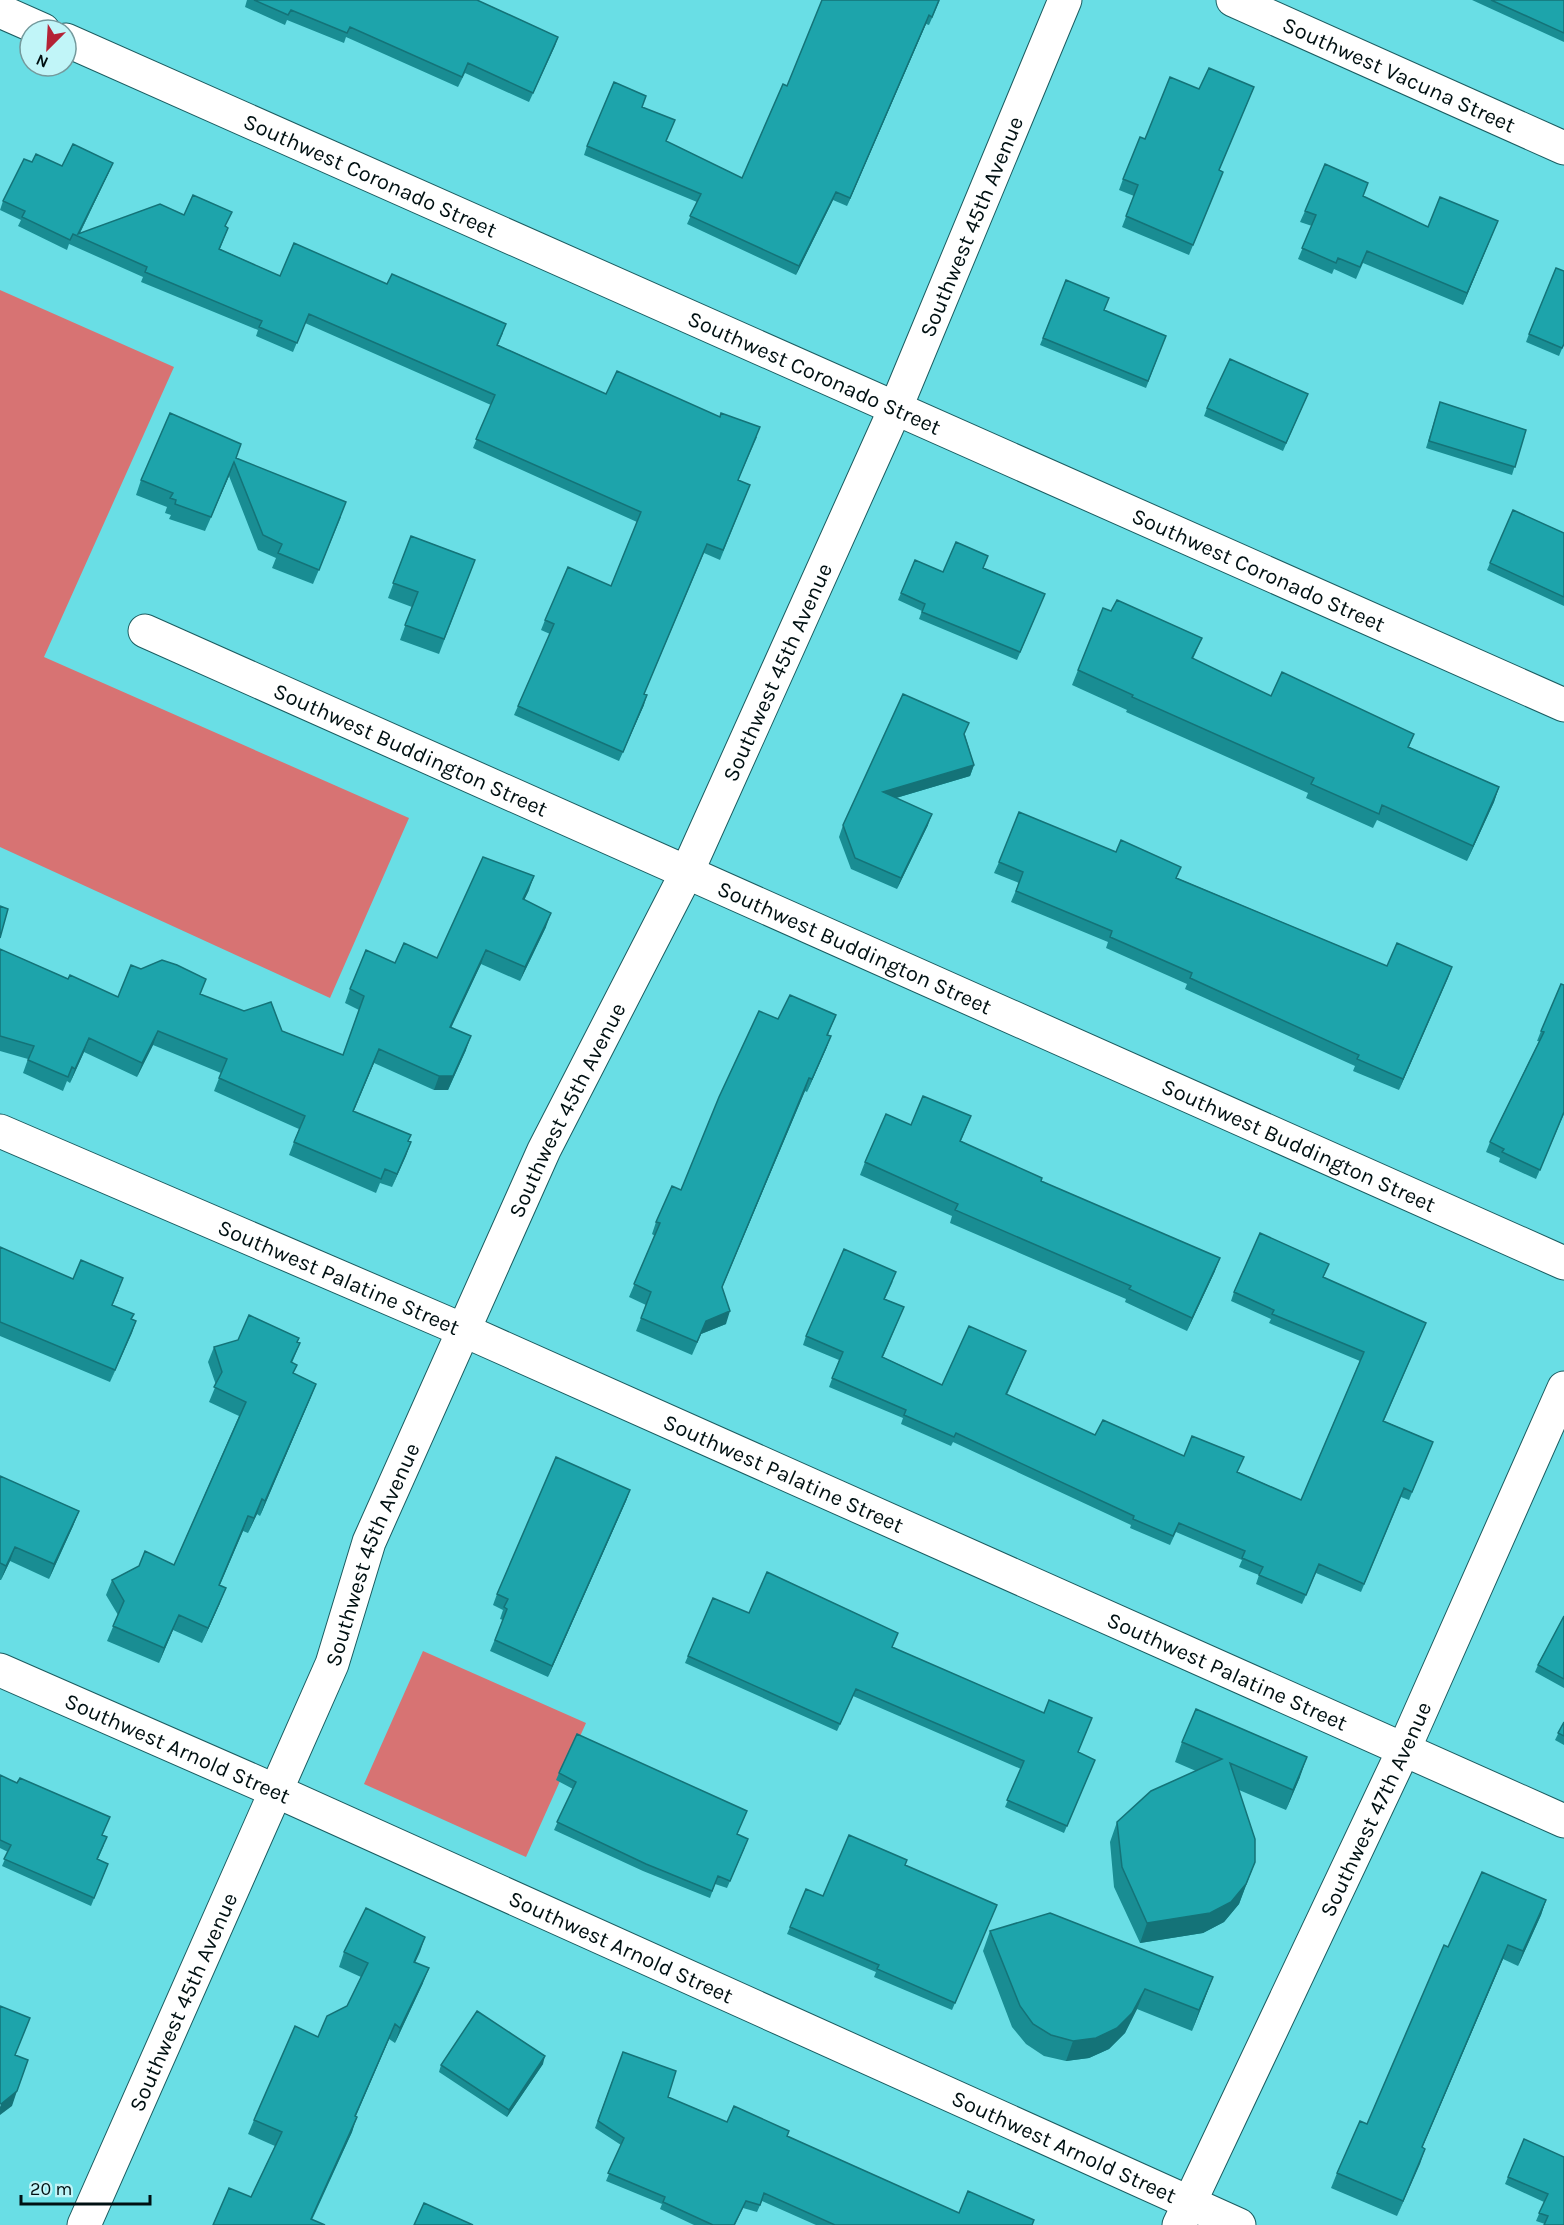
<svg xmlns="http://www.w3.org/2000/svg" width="1564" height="2225" viewBox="0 0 1564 2225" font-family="Karla,sans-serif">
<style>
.forest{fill:#d77373}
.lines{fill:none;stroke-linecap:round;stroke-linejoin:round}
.minor-casing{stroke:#1b5c60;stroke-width:35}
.minor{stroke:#fff;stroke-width:33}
.wall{fill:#198d93}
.shaded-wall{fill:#147378}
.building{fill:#1da4ab;stroke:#147378;stroke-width:1.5}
.labels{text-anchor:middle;stroke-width:4.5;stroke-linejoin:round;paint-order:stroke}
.street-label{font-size:22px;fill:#001012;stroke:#c1f5f8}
</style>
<rect width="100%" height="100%" fill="#69dee5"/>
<path class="forest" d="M0,290L174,367L44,657L409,818L330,998L0,847Z
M423,1651L586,1723L526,1857L364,1784Z"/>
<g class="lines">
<g class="minor-casing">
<g id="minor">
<path id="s1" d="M1233,0L1564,148"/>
<path d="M0,11L43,30"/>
<path id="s2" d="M66,40L1564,705"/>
<path id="s3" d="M145,631L1564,1263"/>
<path id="s4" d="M0,1131L463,1330L1564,1821"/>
<path id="s5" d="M0,1670L276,1791L1239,2225"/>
<path id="s6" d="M84,2225L332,1664L369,1542L544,1150L687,872L896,407L1065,0"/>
<path id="s7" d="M1179,2225L1404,1749L1564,1388"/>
</g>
</g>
<use href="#minor" class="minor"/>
</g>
<path class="wall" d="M247,0H477L558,37L529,102L465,73L458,87L346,37L344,43L287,20L285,25L245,7Z
M940,0L929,25L926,24L847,206L833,200L796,275L687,224L697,202L584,155L587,146L642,107L666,141L742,178L787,86Z
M1472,0H1564V42Z
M1254,87L1219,170V182L1189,255L1122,227L1134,196L1119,190L1123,179L1145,139L1199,89Z
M32,162L62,166L113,163L109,172L80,233L184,215L226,226L228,228L220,249L280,276L387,284L503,333L498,345L606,394L757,437L738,480L750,485L720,560L704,553L644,694V705L619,761L514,715L550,634L541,630L545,620L611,586L637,522L473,448L491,405L305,323L293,352L256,336L258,330L141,282L143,277L69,244L67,250L18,226L21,220L0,210L3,201Z
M1363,196L1428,227L1493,233L1463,305L1363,263L1356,279L1334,269L1332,274L1298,259L1312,226L1300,222L1305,211Z
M1066,280L1104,310L1166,336L1146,388L1040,345Z
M1529,334L1564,344L1559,356L1526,342Z
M1308,394L1283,451L1204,416L1207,408Z
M1440,402L1526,430L1512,475L1426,448Z
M241,444L236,458L341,517L313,584L272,568L276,558L258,550L229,476L205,531L169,519L171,515L165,513L167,507L136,495L141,480Z
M1564,533V606L1487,570L1490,563Z
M411,536L475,560L439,654L400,640L412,607L388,598Z
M984,568L1045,594L1017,660L919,619L922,611L898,600L901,593L943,572Z
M1111,611L1202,638L1193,659L1271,696L1414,734L1409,747L1499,787L1494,802L1467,861L1377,820L1373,828L1306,798L1308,793L1126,712L1127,710L1072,685L1078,670Z
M965,735L974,765L970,776L896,798L928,825L897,889L851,869L839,837L843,825Z
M999,862L1177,878L1387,966L1452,967L1399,1090L1353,1071L1355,1066L1185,989L1187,984L1106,948L1108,942L1011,902L1019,883L994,873Z
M529,890L524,900L546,927L520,981L481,964L451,1027L466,1050L448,1090H434L374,1063L353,1111L411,1135L408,1141L411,1142L392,1187L380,1183L376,1193L289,1155L299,1129L214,1091L221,1073L153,1045L137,1077L84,1052L70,1083L67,1081L63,1091L23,1073L28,1059L0,1051V949L68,979L118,997L200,995L282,1031L343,1055L359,1010L345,1003L350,989L395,963L437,958Z
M1564,985V1114L1536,1179L1499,1162L1500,1158L1486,1152L1490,1142L1539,1041H1537L1541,1031Z
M836,1015L828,1035L831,1036L826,1049L807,1092L805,1091L722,1288L726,1324L701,1334L692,1355L636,1331L646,1305L629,1297L655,1236L652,1234L656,1222L681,1190L778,1019Z
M971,1116L961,1141L1041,1181L1215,1271L1187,1331L1125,1302L1126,1299L950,1223L952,1216L860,1175L865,1162Z
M0,1247L73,1279L119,1290L112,1306L136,1321L110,1382L0,1336Z
M1324,1278L1426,1323L1384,1421L1433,1442L1409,1500L1401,1497L1361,1592L1316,1573L1302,1604L1256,1584L1259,1575L1239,1567L1242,1560L1176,1532L1170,1545L1130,1528L1131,1525L953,1442L951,1446L901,1424L903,1418L829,1387L839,1360L803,1345L806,1336L893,1281L885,1299L904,1307L883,1357L942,1385L1026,1351L1007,1395L1095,1435L1184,1456L1238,1472L1301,1500L1360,1361L1269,1323L1271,1319L1231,1301L1234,1292Z
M298,1342L300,1343L292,1363L297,1365L293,1373L316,1384L310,1399L260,1516L257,1514L248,1533L243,1531L220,1585V1603L202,1643L173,1630L159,1663L107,1641L118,1615L106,1595L112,1580L139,1566L174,1565L239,1416L209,1402L216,1385L208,1362L214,1347Z
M0,1476L79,1511L73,1526L49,1579L10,1561L1,1580H0Z
M630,1490L626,1501L548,1677L490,1651L503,1620L500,1619L503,1610L493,1605L497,1594Z
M749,1613L898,1633L892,1647L1078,1752L1092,1767L1064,1833L1005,1807L1021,1769L853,1696L837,1731L685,1663L688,1656Z
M1564,1616V1688L1535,1672L1538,1665Z
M1564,1722V1745L1555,1740Z
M1182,1742L1300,1777L1286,1810L1239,1790L1247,1882L1239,1904L1224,1922L1203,1933L1140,1943L1114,1887L1110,1842L1117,1822L1196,1771L1175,1762Z
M559,1773L737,1834L745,1847L727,1888L715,1884L710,1898L643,1871L554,1830L573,1789L556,1780Z
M0,1775L102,1835L104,1845L98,1859L108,1864L91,1906L2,1866L8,1852L0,1848Z
M905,1865L994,1912L952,2010L874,1977L876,1972L787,1934L790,1927L823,1896Z
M1546,1900L1541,1915L1518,1966L1503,1959L1422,2148L1425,2149L1397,2216L1331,2188L1337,2173L1367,2124L1448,1947Z
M990,1931L1213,1977L1192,2031L1137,2009L1125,2033L1109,2049L1089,2058L1066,2061L1044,2056L1026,2044L1012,2027L983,1951Z
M425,1937L415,1962L423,1983L395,2043L389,2039L356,2116L352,2132L312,2220L251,2197L275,2146L248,2134L254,2120L318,2037L347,2006L361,1977L339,1967L344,1952Z
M623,2052L668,2097L727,2122L787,2136L959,2213L1032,2225H816L762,2201L757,2212L743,2208L735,2225H694L660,2209L662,2204L606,2181L621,2145L595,2128Z
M543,2064L507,2117L439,2072L441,2065Z
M1524,2139L1564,2225L1545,2224L1536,2221L1544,2202L1505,2184Z"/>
<path class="shaded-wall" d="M929,15L926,24L847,206L850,198Z
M558,37L555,46L529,102L533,93Z
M113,163L109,172L78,237V236Z
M836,192L833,200L796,275L799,266Z
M1498,221L1463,305L1467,293Z
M234,462L229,476L205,531L211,517Z
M647,695L644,705L619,761L623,752Z
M974,765L970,776L879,803L883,792Z
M1499,787L1494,802L1467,861L1473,846Z
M932,814L928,825L897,889L901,878Z
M534,876L529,890L518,913L523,899Z
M551,913L546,927L520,981L525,967Z
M486,950L481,964L445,1041L450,1027Z
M1452,967L1448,978L1399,1090L1403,1079Z
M158,1031L153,1045L137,1077L142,1063Z
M471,1036L466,1050L448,1090H434L439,1076Z
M831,1036L826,1049L807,1092L812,1079Z
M89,1038L84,1052L70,1083L75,1069Z
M379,1049L374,1063L348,1125L353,1111Z
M809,1078L805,1091L717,1299L722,1287Z
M411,1142L406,1156L392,1187L397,1174Z
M1220,1258L1215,1271L1187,1331L1192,1318Z
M730,1311L726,1324L701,1334L692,1355L706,1321Z
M136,1321L132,1333L110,1382L115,1370Z
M316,1384L310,1399L260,1516L265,1501Z
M630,1490L626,1501L548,1677L552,1666Z
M262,1499L257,1514L248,1533L254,1518Z
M79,1511L73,1526L49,1579L54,1564Z
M248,1516L243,1531L213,1600L219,1585Z
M15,1547L10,1561L1,1580L6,1566Z
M226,1588L220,1603L202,1643L208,1628Z
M179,1615L173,1630L159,1663L164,1648Z
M1307,1757L1300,1777L1286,1810L1293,1790Z
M1255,1862L1239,1904L1224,1922L1203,1933L1140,1943L1147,1923Z
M1546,1900L1541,1915L1518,1966L1523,1951Z
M425,1937L420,1952L409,1976L414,1962Z
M1508,1945L1503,1959L1416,2162L1422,2147Z
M429,1968L423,1983L395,2043L400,2028Z
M1213,1977L1205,1998L1192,2031L1199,2010Z
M1145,1989L1137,2009L1125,2033L1109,2049L1089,2058L1066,2061L1073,2041Z
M395,2024L389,2039L349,2131L355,2116Z
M545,2056L543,2064L507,2117L509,2110Z
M17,2091L12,2106L0,2115V2107L1,2104Z
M357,2117L352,2132L309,2225Z
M1425,2149L1420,2164L1397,2216L1403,2201Z"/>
<path class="building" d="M254,0H477L558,37L533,93L468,63L462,77L350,27L347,33L291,10L288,15Z
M822,0H939L932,17L929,15L850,198L836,192L799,266L690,216L701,194L587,146L614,82L646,96L642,107L675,120L666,141L742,178L783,84L787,86Z
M1491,0H1564V33Z
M1209,68L1254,87L1219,170L1223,172L1193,245L1126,216L1138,185L1123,179L1140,137L1145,139L1170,77L1199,89Z
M73,144L113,163L78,234L160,204L184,215L193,195L232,212L225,226L228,228L219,249L280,276L294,243L387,284L392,274L506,324L497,345L606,394L617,371L720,417L721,413L760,427L738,480L750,485L723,550L707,544L644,694L647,695L623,752L518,706L554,624L545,620L568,567L611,586L641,512L476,439L495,395L309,314L297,343L259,327L262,321L145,272L147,267L73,234L70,240L22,217L25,211L3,201L24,159L32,162L36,154L62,166Z
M1325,164L1368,183L1363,196L1428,227L1440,197L1498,221L1467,293L1367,251L1360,267L1338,258L1336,263L1302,248L1316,215L1305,211Z
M1556,268L1564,271V344L1562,348L1529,334Z
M1066,280L1109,298L1104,310L1166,336L1148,381L1043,338Z
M1230,359L1308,394L1286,443L1207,408Z
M1440,402L1526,430L1515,467L1429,441Z
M170,413L241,444L236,458L346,502L319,570L278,553L282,544L263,535L234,462L211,517L175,504L176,500L170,498L173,493L141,480Z
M1513,510L1564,533V597L1490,563Z
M411,536L475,560L444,639L405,625L418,592L393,583Z
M956,542L988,556L983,568L1045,594L1020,652L922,612L925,604L901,593L915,560L943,572Z
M1117,600L1202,638L1192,658L1271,696L1282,672L1414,734L1408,747L1499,787L1473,846L1382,805L1379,814L1311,784L1314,778L1132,697L1133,695L1078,670L1103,608L1111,611Z
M903,694L969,723L964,734L974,765L883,792L932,814L901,878L855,858L843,825Z
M1019,812L1116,852L1121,840L1181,867L1176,878L1387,966L1397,943L1452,967L1403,1079L1357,1059L1359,1055L1190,978L1192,973L1110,937L1112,931L1016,891L1023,872L999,862Z
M483,857L534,876L523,899L551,913L525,967L486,950L450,1027L471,1036L453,1076H439L379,1049L353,1111L411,1135L408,1141L411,1142L397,1174L385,1169L381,1179L294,1142L305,1116L219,1078L227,1059L158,1031L142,1063L89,1038L75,1069L72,1067L68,1077L28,1060L34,1046L0,1036V949L68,979L70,975L118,997L131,965L141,969L162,960L177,965L206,979L200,994L244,1011L271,1002L282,1031L343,1055L364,996L350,989L366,950L395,963L404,943L437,958Z
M0,906L8,909L0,938Z
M1561,984L1564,985V1112L1540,1170L1502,1152L1504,1149L1490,1142L1544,1032L1541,1031Z
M790,995L836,1015L827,1035L831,1036L812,1079L809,1078L722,1287L730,1311L706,1321L697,1342L641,1318L651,1292L634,1284L660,1223L656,1222L672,1186L681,1190L719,1097L759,1011L778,1019Z
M923,1096L971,1116L960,1141L1042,1178L1041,1181L1220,1258L1192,1318L1129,1289L1131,1286L955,1210L958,1204L865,1162L886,1114L911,1125Z
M1260,1233L1329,1264L1323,1277L1426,1323L1383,1421L1433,1442L1412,1492L1404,1488L1364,1584L1319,1564L1306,1595L1259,1575L1263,1567L1242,1558L1245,1551L1179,1523L1173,1536L1133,1519L1134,1516L956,1433L954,1437L904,1415L906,1410L832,1378L843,1352L806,1336L844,1249L896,1272L884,1299L904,1307L882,1357L942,1385L969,1326L1026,1351L1006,1394L1095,1435L1103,1420L1184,1456L1192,1436L1244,1457L1237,1472L1301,1500L1364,1352L1272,1314L1274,1310L1234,1292Z
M0,1247L73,1279L81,1260L123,1278L112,1305L134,1314L131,1319L136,1321L115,1370L0,1322Z
M249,1315L299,1338L297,1342L300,1343L291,1362L297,1365L293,1373L316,1384L265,1501L262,1499L254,1518L248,1516L219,1585L226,1588L208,1628L179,1615L164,1648L113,1626L124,1601L112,1580L139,1566L145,1551L174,1565L246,1402L214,1387L222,1372L214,1347L238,1340Z
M556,1457L630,1490L552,1666L495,1640L507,1609L504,1607L508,1599L497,1594Z
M0,1476L79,1511L54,1564L15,1547L6,1566L0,1563Z
M767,1572L898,1633L892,1647L1044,1713L1049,1700L1092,1718L1078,1752L1095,1760L1067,1826L1007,1800L1024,1761L856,1689L840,1724L688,1656L713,1598L749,1613Z
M1564,1616V1679L1538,1665Z
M1196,1709L1307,1757L1293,1790L1230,1763L1255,1839V1862L1246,1884L1231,1902L1210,1913L1147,1923L1122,1867L1117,1822L1151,1791L1222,1759L1182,1742Z
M1564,1722V1736L1558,1733Z
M577,1734L747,1811L737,1834L748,1839L730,1881L718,1876L712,1891L646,1864L557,1822L576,1782L559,1773Z
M0,1775L17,1783L20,1778L110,1817L102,1835L107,1837L97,1859L108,1864L94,1898L4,1859L11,1845L0,1840Z
M849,1835L907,1860L905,1865L997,1905L955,2003L877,1969L879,1965L790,1927L806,1889L823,1896Z
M1482,1872L1546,1900L1523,1951L1508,1945L1422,2147L1425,2149L1403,2201L1337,2173L1360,2121L1367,2124L1444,1945L1448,1947Z
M366,1908L425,1937L414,1962L429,1968L400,2028L395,2024L355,2116L357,2117L311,2219L325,2225H213L229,2188L251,2197L282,2132L254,2120L295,2026L318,2037L327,2016L347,2006L368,1963L344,1952Z
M1050,1913L1213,1977L1199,2010L1145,1989L1132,2013L1117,2028L1096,2038L1073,2041L1051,2035L1033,2024L1020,2006L990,1931Z
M0,2006L30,2018L15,2055L28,2060L17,2091L1,2104L0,2103Z
M477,2011L545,2056L509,2110L441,2065Z
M623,2052L676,2071L668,2097L727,2122L734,2106L789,2131L787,2136L959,2213L968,2191L1034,2220L1032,2225H835L764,2193L760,2205L746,2201L734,2225H713L663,2202L665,2197L608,2173L624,2138L598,2121Z
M1524,2139L1564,2157V2225H1544L1548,2216L1539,2213L1548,2194L1508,2177Z
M424,2203L473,2225H414Z"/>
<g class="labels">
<g class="street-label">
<text dy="8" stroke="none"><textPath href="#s1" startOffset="182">Southwest Vacuna Street</textPath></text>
<text dy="8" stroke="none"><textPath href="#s2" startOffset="333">Southwest Coronado Street</textPath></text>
<text dy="8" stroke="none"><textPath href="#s6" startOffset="2188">Southwest 45th Avenue</textPath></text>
<text dy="8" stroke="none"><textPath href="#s2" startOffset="819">Southwest Coronado Street</textPath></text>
<text dy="8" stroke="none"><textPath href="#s2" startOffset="1305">Southwest Coronado Street</textPath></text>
<text dy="8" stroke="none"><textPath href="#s6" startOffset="1702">Southwest 45th Avenue</textPath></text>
<text dy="8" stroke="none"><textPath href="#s3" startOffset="291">Southwest Buddington Street</textPath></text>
<text dy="8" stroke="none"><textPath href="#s3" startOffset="777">Southwest Buddington Street</textPath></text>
<text dy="8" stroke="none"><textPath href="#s6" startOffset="1216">Southwest 45th Avenue</textPath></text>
<text dy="8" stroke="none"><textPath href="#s3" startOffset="1263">Southwest Buddington Street</textPath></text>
<text dy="8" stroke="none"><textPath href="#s4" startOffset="369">Southwest Palatine Street</textPath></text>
<text dy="8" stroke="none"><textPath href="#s4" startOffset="855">Southwest Palatine Street</textPath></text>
<text dy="8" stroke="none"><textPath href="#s6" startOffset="730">Southwest 45th Avenue</textPath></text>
<text dy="8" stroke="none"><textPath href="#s4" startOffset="1341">Southwest Palatine Street</textPath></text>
<text dy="8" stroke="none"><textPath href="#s5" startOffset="194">Southwest Arnold Street</textPath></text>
<text dy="8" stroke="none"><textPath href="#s7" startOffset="460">Southwest 47th Avenue</textPath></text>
<text dy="8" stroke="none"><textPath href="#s5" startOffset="680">Southwest Arnold Street</textPath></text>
<text dy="8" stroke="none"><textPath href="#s6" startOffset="244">Southwest 45th Avenue</textPath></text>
<text dy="8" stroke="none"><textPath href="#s5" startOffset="1166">Southwest Arnold Street</textPath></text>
</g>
</g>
<g transform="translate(48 48) rotate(204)"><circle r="28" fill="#c1f5f8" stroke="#74999c" stroke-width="1.5"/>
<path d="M0-4.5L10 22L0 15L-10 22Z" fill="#b42235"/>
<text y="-9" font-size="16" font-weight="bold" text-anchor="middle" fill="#001012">N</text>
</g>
<path d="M21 2195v9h129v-9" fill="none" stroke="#001012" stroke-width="3"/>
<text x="30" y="2195" font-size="18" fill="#001012" stroke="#c1f5f8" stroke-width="4.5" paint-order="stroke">20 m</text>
</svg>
